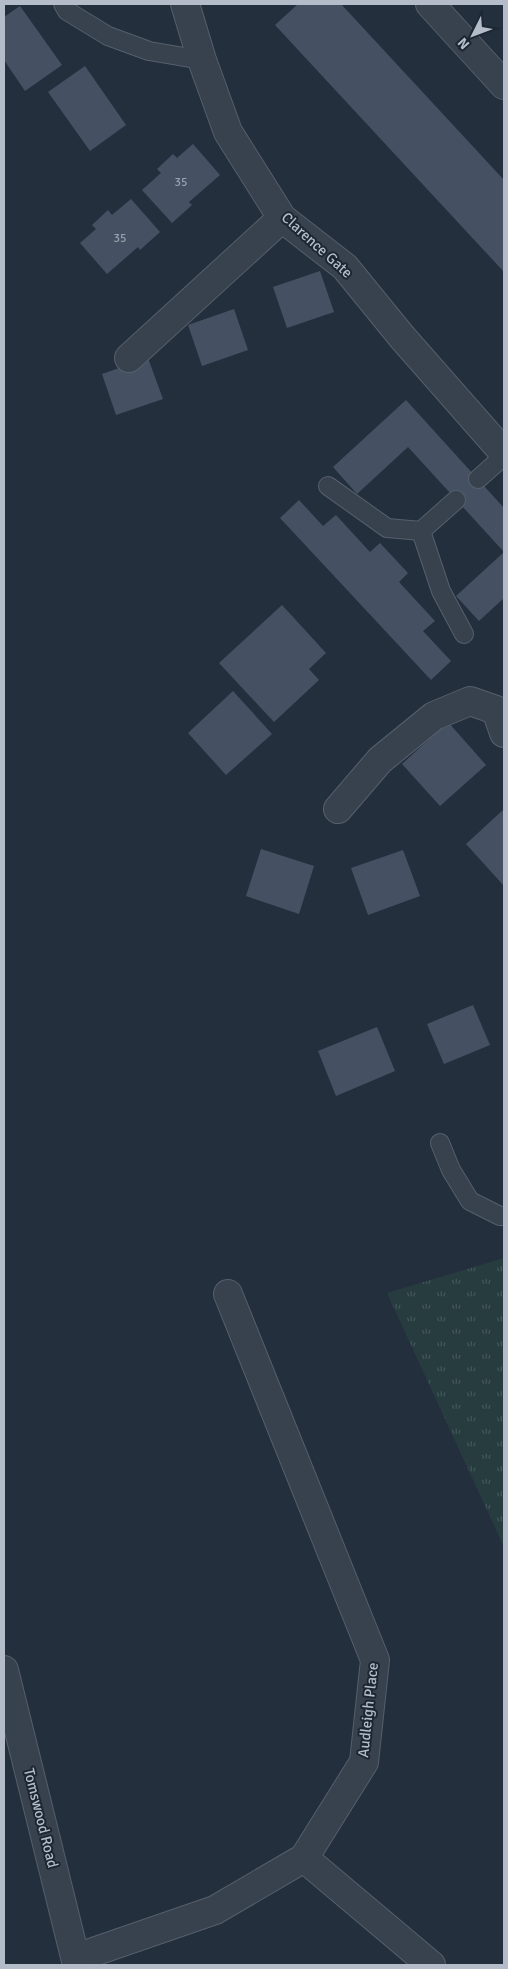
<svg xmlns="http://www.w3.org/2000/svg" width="508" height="1969" viewBox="0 0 508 1969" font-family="Signika,sans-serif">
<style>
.grass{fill:url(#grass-tufts)}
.building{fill:#455162}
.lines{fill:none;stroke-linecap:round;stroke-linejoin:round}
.service-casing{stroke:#565f6c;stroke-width:20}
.minor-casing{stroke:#565f6c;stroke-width:30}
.tertiary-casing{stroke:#565f6c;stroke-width:30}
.service{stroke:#38414e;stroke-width:18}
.minor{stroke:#38414e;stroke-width:28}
.tertiary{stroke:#38414e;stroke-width:28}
.labels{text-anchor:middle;stroke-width:4;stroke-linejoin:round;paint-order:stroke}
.number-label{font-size:12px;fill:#98a1af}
.street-label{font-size:15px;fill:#b4bcc9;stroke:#1d2633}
</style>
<defs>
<pattern id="grass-tufts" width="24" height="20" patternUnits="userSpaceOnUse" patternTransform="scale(1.25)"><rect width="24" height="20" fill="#263c3f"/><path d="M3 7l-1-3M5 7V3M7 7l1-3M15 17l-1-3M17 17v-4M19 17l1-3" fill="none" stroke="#435659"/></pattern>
</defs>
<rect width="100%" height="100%" fill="#242f3e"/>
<path class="grass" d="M504,1258V1547L387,1293Z"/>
<path class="building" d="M298,4H341L504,180V272L275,25Z
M20,6L62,65L25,91L4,60V17Z
M85,66L126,125L90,151L48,92Z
M193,144L220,175L189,202L192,205L172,223L142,190L161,173L157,169L173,154L177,158Z
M131,199L160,232L140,250L138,247L107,274L80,243L96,229L92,225L108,210L112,215Z
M320,271L334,312L287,328L273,287Z
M234,309L248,350L202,366L188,325Z
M148,358L163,399L116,415L102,374Z
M406,400L504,508V598L479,621L456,596L504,552L408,447L357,494L333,467Z
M299,500L323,526L336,515L370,552L380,543L408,573L399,582L435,621L423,631L451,661L431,680L280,518Z
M282,605L326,653L309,669L319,680L274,722L219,663Z
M233,691L272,734L226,775L188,733Z
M448,722L486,765L440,806L402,764Z
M504,809V886L466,844Z
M261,849L314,866L299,914L246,896Z
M403,850L420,896L368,915L351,868Z
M473,1005L490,1045L444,1064L427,1024Z
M377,1027L395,1071L336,1096L318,1051Z"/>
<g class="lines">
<g class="service-casing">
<path id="service" d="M63,4L67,11L108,36L149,51L202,60
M478,479L504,456
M328,486L387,528L421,531L441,591L464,634
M421,531L456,500
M440,1143L451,1170L470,1201L500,1216H504"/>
</g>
<g class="minor-casing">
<path id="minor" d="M185,4L202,60L228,132L282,218L345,267L402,337L504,453
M430,4L504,85
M129,358L282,218
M338,809L380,760L434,716L470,701L496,710L504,733
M304,1858L431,1965
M76,1958L215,1910L304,1858L364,1762L375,1660L228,1294"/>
</g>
<g class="tertiary-casing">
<path id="tertiary" d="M4,1670L77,1965"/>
</g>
<use href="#service" class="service"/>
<use href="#minor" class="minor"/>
<use href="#tertiary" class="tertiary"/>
</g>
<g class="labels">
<g class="number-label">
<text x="181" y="186">35</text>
<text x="120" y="242">35</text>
</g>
<g class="street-label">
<text transform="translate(317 245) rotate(42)" y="5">Clarence Gate</text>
<text transform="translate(368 1710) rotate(-84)" y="5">Audleigh Place</text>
<text transform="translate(41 1818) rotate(76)" y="5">Tomswood Road</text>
</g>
</g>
<rect width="508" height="1969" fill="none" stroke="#b4bcc9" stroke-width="10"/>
<g transform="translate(473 35) rotate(228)" stroke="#1d2633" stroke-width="4" paint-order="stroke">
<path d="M0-4L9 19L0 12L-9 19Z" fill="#b4bcc9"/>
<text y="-8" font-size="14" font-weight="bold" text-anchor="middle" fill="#b4bcc9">N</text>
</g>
</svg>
